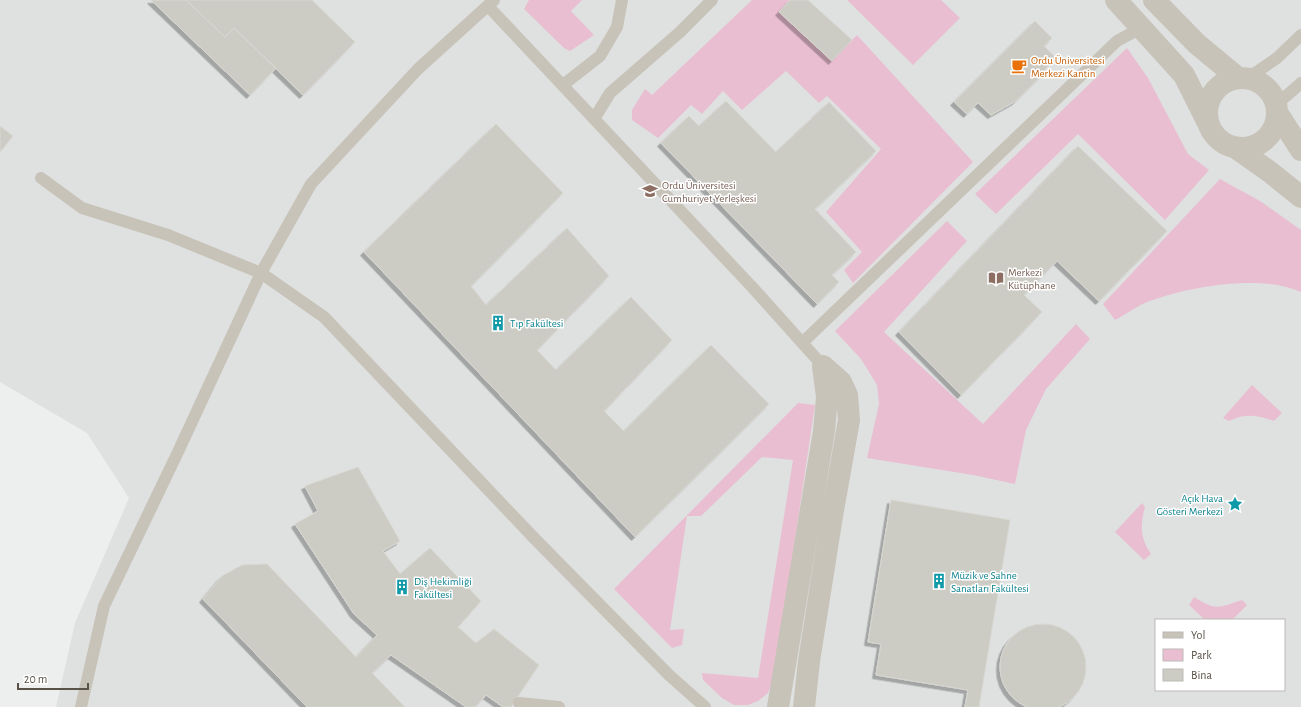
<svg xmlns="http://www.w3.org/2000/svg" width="1301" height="707" viewBox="0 0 1301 707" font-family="'Alegreya Sans',sans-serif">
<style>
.education{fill:#dee1e0;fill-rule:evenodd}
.green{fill:#eabed1}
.building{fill:#cccbc4;stroke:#d8d7d1;filter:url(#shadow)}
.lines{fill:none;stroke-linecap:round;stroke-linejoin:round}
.service{stroke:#c8c3b9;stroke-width:12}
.tertiary{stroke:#c8c3b9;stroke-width:22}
.labels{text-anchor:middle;stroke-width:3;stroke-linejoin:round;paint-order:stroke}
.food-label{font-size:11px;fill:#c56008;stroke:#fff;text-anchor:start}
.education-label{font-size:11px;fill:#785e54;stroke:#fff;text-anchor:start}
.culture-label{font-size:11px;fill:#0d838f;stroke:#fff;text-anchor:start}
</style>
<defs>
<filter id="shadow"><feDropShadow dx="-3.5" dy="3.5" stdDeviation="0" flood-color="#0004"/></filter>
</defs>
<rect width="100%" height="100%" fill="#edefef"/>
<path class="education" d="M0,0H1301V707H56L75,623L129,498L87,433L0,382ZM1156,620H1284V690H1156Z"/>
<path class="green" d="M529,0H582L571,11L594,35L570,51L564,48L524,9Z
M752,0H790L779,12L832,61L857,35L973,162L853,283L844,270L862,252L826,212L881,149L827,96L819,103L786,71L742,110L723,91L702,114L691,105L658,138L632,120V110L645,89L652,95Z
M847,0H941L960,18L913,65Z
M1127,48L1148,78L1188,154L1209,170L1165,220L1078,134L996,214L975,194Z
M1220,179L1260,201L1301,230V292C1261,274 1191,286 1150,301C1138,305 1127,314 1115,320L1103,304Z
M947,221L967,241L884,332L983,424L1076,324L1090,339L1046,389L1026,430L1015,484L973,475L867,458L879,404L877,385L861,359L835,331Z
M1252,385L1282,413L1274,421C1258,415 1244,413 1229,421L1223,418Z
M798,403L815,405L775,674L768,693L758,701L748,705H734L722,698L703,680L702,673L758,678L793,460L762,457L701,516H687L670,630L684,629L682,645L672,648L614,589Z
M1142,503L1145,507C1140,525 1140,538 1151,554L1144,560L1115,532Z
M1194,597C1217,611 1217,608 1242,600L1247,605L1232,620H1205L1189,605Z"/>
<path class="building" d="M151,0H186L225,37L234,28L276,68L250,95Z
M186,0H312L355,42L303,95L234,28L225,37Z
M790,0H808L852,40L832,61L779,12Z
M1035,21L1052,38L1044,46L1054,56L1042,75L1016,101L991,115L978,103L967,114L954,102Z
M726,101L776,152L829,102L876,151L815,209L856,252L832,275L839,282L817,304L661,143L689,116L699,126Z
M496,124L563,193L471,286L486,305L567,228L609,276L537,350L556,370L631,297L672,340L604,411L624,431L711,345L769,404L635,537L364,252Z
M0,126L13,136L0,152Z
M1078,146L1167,231L1099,301L1057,261L1024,295L1042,312L961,395L899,332Z
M358,467L400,541L383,551L400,574L430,548L481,601L458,627L476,643L494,629L539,665L511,707H503L486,695L475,707H466L391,655L372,673L405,707H307L203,599L222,576L242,565L267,564L356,657L377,635L354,614L295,524L318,511L305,486Z
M891,500L1010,520L979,707H965L968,690L876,675L881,644L868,642Z
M1000 667a43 43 0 1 1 86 0a43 43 0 1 1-86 0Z"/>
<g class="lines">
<path class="service" d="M488,6L753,288L823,366
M1248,78L1277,58L1301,35
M563,85L600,56L617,27L622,0
M1277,104L1301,83
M594,119L610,93L680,32L712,0
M41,178L82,208L168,235L261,273L324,317L535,539L669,675L705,707
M803,342L1117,41L1141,28
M519,703L559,707
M81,707L104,606L177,454L261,273L311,184L418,69L494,0"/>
<path class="tertiary" d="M1116,0L1184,75L1208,123
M1154,0L1197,44L1238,78
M1207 113a35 35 0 1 1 70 0a35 35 0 1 1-70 0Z
M1278,114L1301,150
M1236,148L1270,172L1301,197
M778,707L824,431L827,397L823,366L841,382L847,395L849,420L832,516L809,661L804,707"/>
</g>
<defs>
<g id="cafe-bare" transform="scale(1.2)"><path d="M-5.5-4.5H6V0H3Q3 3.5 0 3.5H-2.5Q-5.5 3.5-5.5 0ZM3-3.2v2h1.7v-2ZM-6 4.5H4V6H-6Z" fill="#e8710a" stroke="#fff" stroke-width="2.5" paint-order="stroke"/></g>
<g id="university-bare" transform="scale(1.2)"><path d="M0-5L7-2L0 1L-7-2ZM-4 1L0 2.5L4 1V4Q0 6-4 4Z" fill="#8d6e63" stroke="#fff" stroke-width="2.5" paint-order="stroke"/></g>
<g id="library-bare" transform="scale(1.2)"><path d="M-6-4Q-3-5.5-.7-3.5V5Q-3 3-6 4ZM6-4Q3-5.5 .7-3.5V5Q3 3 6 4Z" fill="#8d6e63" stroke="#fff" stroke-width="2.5" paint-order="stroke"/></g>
<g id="building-bare" transform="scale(1.2)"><path d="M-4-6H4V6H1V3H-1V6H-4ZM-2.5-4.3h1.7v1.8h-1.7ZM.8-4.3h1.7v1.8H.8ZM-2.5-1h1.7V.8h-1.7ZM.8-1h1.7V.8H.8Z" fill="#0f9aa8" stroke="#fff" stroke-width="2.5" paint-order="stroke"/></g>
<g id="sight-bare" transform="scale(1.2)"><path d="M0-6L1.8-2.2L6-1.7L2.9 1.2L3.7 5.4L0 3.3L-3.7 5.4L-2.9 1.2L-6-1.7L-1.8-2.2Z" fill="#0f9aa8" stroke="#fff" stroke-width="2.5" paint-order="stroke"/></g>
</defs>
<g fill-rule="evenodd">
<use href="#cafe-bare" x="1019" y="66"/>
<use href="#university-bare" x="650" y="191"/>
<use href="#library-bare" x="996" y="278"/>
<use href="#building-bare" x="498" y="323"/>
<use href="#sight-bare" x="1235" y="504"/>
<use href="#building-bare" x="939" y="581"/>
<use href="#building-bare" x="402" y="587"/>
</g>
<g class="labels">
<g class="food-label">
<text x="1031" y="64">Ordu Üniversitesi<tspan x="1031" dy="13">Merkezi Kantin</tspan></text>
</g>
<g class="education-label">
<text x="662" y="189">Ordu Üniversitesi<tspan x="662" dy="13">Cumhuriyet Yerleşkesi</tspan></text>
<text x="1008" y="276">Merkezi<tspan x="1008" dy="13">Kütüphane</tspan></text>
</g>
<g class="culture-label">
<text x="510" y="327">Tıp Fakültesi</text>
<text x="1223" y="502" text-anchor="end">Açık Hava<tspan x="1223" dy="13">Gösteri Merkezi</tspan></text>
<text x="951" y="579">Müzik ve Sahne<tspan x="951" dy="13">Sanatları Fakültesi</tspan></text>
<text x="414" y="585">Diş Hekimliği<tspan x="414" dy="13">Fakültesi</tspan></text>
</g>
</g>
<rect x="1155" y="619" width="130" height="72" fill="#ffffff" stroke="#bcbab5"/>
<rect x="1163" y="632" width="20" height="6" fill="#c8c3b9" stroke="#bcbab5"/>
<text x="1191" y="639" font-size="12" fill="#585247">Yol</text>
<rect x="1163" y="649" width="20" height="12" fill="#eabed1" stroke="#bcbab5"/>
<text x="1191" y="659" font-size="12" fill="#585247">Park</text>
<rect x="1163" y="669" width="20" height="12" fill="#cccbc4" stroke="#bcbab5"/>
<text x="1191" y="679" font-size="12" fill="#585247">Bina</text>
<path d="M18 683v6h70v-6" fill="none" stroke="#585247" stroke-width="2"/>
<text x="24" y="683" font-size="12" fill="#585247" stroke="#ffffff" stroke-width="3" paint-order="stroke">20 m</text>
</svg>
